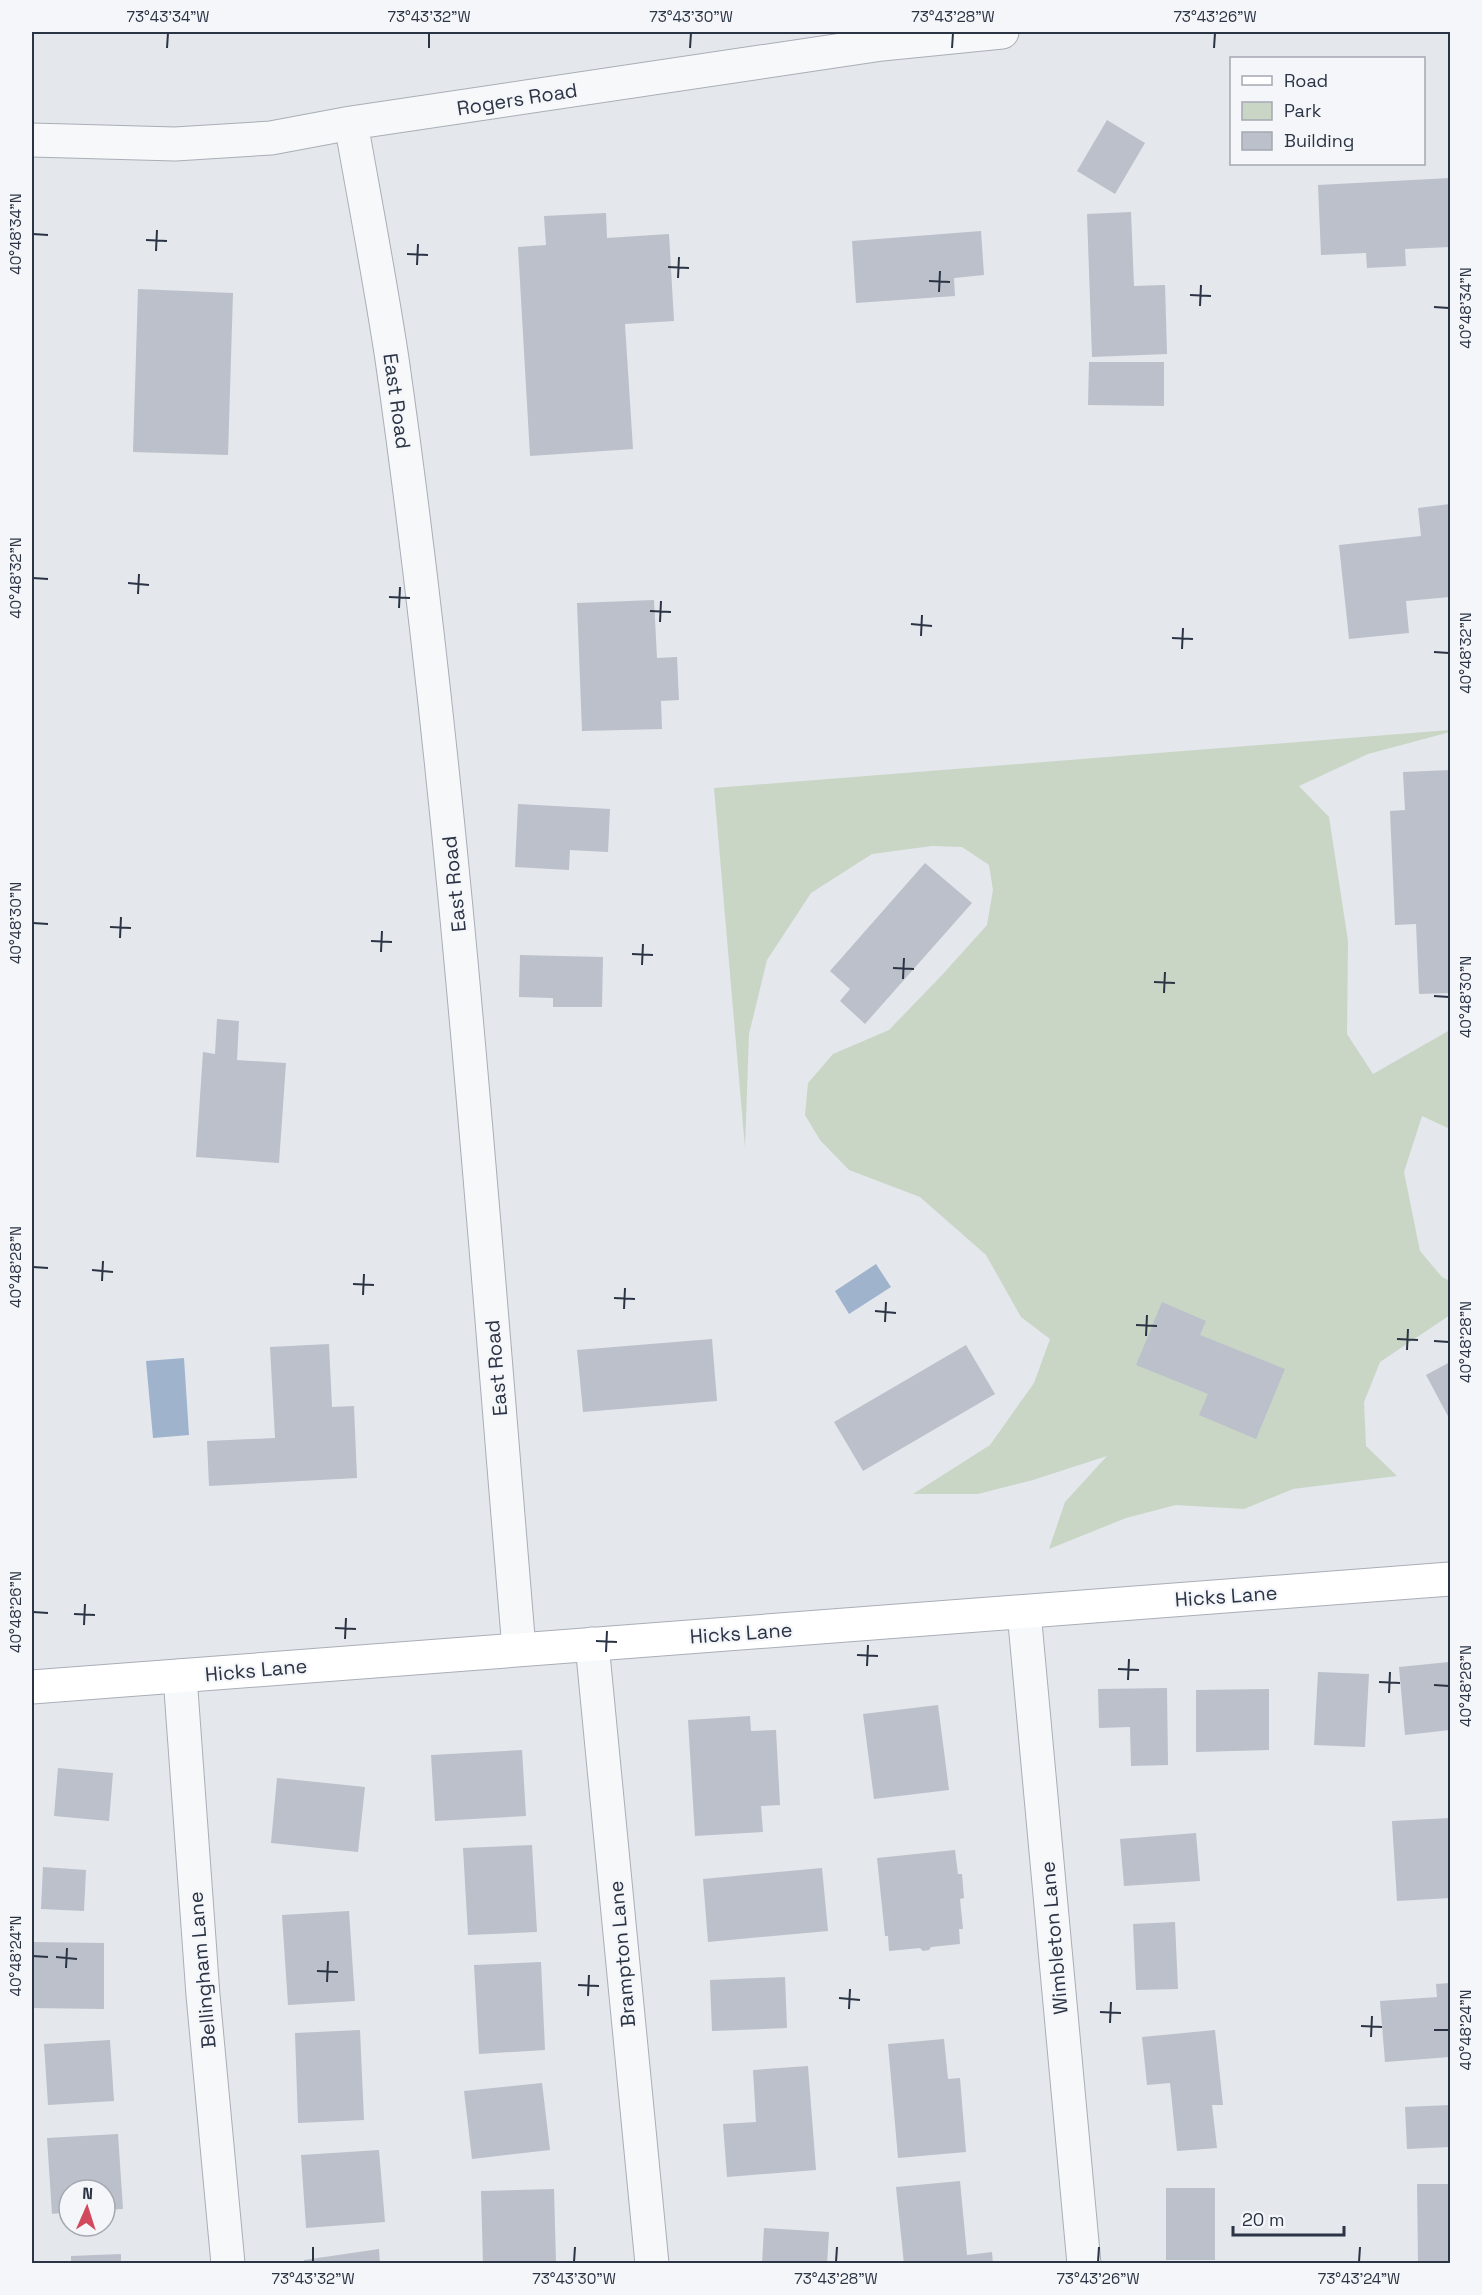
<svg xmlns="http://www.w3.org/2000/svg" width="1482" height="2295" viewBox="0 0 1482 2295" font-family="'Space Grotesk',sans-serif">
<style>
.green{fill:#c9d6c5}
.water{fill:#9fb4cc}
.building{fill:#bbc0ca}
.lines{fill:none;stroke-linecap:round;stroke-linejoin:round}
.minor-casing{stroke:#a9aeb7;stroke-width:35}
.secondary-casing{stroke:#a9aeb7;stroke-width:35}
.minor{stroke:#f7f8fa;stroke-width:33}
.secondary{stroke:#fff;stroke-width:33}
.ticks{fill:none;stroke:#2b3445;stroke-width:2}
.labels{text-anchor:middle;stroke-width:4.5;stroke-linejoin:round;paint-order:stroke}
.street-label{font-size:20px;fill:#2b3445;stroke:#f4f6f9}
.neatline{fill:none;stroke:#2b3445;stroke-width:2}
.ticks-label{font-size:15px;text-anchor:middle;fill:#2b3445}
</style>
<rect width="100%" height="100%" fill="#e4e7ec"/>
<path class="green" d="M1450,730V732L1368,754L1299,786L1329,817L1348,941L1347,1034L1373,1074L1450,1030V1129L1422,1116L1404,1172L1420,1251L1442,1277L1450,1281V1315L1380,1362L1364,1402L1366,1446L1397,1476L1293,1489L1244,1509L1176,1505L1126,1518L1049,1549L1065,1502L1107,1456L1033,1480L978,1494H913L990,1445L1034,1383L1050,1339L1021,1317L986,1255L920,1197L849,1170L820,1140L805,1115L808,1083L833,1054L889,1030L942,975L987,925L993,890L989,865L962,847L932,846L872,854L811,893L767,960L749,1034L745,1148L714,788Z"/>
<path class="water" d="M876,1264L891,1287L849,1314L835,1291Z
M184,1358L189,1435L153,1438L146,1361Z"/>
<path class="building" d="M1107,120L1145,143L1115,194L1077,171Z
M1450,178V247L1405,249L1406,266L1367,268L1366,253L1321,255L1318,185Z
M1131,212L1134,286L1165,285L1167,354L1092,357L1087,214Z
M606,213L607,238L669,234L674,321L625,324L633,449L530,456L518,247L546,245L544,216Z
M981,231L984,275L954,278L955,296L856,303L852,241Z
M138,289L233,293L228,455L133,452Z
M1089,362H1164V406L1088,405Z
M1450,504V597L1406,601L1409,633L1349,639L1339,545L1421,536L1418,508Z
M654,600L657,658L677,657L679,700L661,701L662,729L582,731L577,603Z
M1450,770V993L1419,994L1416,924L1395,925L1390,811L1405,810L1403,772Z
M518,804L610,809L608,852L570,850L569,870L515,867Z
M925,863L972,903L865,1024L840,1001L850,989L830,971Z
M520,955L603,957L602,1007H553V998L519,997Z
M217,1019L239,1021L237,1060L286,1063L279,1163L196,1157L203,1052L215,1054Z
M1162,1302L1206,1321L1200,1335L1285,1369L1256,1439L1199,1415L1208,1394L1136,1365Z
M712,1339L717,1401L583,1412L577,1350Z
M329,1344L332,1407L354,1406L357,1478L209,1486L207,1441L275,1438L270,1347Z
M966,1345L995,1394L863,1471L834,1422Z
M1450,1362V1420L1426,1375Z
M1449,1662L1450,1730L1405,1735L1399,1667Z
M1318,1672L1369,1674L1365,1747L1314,1745Z
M1167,1688L1168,1765L1131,1766L1130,1727L1099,1728L1098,1689Z
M1269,1689V1750L1196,1752V1690Z
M938,1705L949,1790L874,1799L863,1714Z
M750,1716L751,1731L776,1730L780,1805L761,1806L763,1832L695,1836L688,1720Z
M522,1750L526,1816L435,1821L431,1755Z
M58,1768L113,1773L109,1821L54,1816Z
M277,1778L365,1787L358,1852L271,1843Z
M1450,1818V1898L1397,1901L1392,1821Z
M1196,1833L1200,1881L1124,1886L1120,1839Z
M532,1845L537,1932L468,1935L463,1848Z
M955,1850L958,1874H962L964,1898L960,1899L963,1929H959L960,1944L931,1947L929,1950L923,1951L920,1948L889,1951L888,1936H885L877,1858Z
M43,1867L86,1870L84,1911L41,1909Z
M822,1868L828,1931L708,1942L703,1879Z
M349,1911L355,2001L288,2005L282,1915Z
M1175,1922L1178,1989L1136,1990L1133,1924Z
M32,1942L104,1943V2009L32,2008Z
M541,1962L545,2050L479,2054L474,1965Z
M785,1977L787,2028L712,2031L710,1980Z
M1450,1983V2057L1385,2062L1380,2001L1437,1997L1436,1984Z
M360,2030L364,2120L298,2123L295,2033Z
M1215,2030L1223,2105H1212L1217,2148L1177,2151L1170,2083L1147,2085L1142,2037Z
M944,2039L948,2079L960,2078L966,2152L898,2158L888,2044Z
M110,2040L114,2101L48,2105L44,2044Z
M808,2066L816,2170L727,2177L723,2124L756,2122L753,2070Z
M542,2083L550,2150L472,2159L464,2091Z
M1450,2105V2147L1407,2149L1405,2107Z
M118,2134L123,2209L105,2210V2190H69V2212L52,2214L47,2138Z
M379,2150L385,2222L306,2228L301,2155Z
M960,2181L967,2255L992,2252L993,2264H904L896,2187Z
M1417,2184H1450V2262H1418Z
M1166,2188H1215V2260H1166Z
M554,2189L556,2264H483L481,2191Z
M764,2228L829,2232L827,2264H762Z
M379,2249L380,2264H305L304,2260Z
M121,2254V2264H71V2256Z"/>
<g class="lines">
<g class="minor-casing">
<path id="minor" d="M351,123C365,202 380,280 392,359C453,787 483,1219 519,1649
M32,140L175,144L271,138L351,123L882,44L1002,32
M1024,1612L1084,2264
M592,1644L652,2264
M180,1676L203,1995L228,2264"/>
</g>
<g class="secondary-casing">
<path id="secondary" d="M32,1687L1450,1579"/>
</g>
<use href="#minor" class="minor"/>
<use href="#secondary" class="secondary"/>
</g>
<path class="ticks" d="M167,48L168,33M429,48V33M690,48L691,33M952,48L953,33M1214,48L1215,33M33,234L48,235M146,240L167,241M156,251L157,230M407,254L428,255M417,265L418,244M668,267L689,268M678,278L679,257M929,281L950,282M939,292L940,271M1190,295L1211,296M1200,306L1201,285M1434,307L1449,308M33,578L48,579M128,583L149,585M138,594L139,574M389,597L410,598M399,608L400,587M650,611L671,612M660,622L661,601M911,624L932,626M921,636L922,615M1172,638L1193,639M1182,649L1183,628M1434,652L1449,653M33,923L48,924M110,927L131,928M120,938L121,917M371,941L392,942M381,952L382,931M632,954L653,955M642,965L643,944M893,968L914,969M903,979L904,958M1154,982L1175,983M1164,993L1165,972M1434,996L1449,997M33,1267L48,1268M92,1270L113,1272M102,1281L103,1261M353,1284L374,1285M363,1295L364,1274M614,1298L635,1299M624,1309L625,1288M875,1311L896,1313M885,1322L886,1302M1136,1325L1157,1326M1146,1336L1147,1315M1397,1339L1418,1340M1434,1341L1449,1342M1407,1350L1408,1329M33,1612L48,1613M74,1614L95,1615M84,1625L85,1604M335,1628L356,1629M345,1639L346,1618M596,1641L617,1642M606,1652L607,1631M857,1655L878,1656M867,1666L868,1645M1118,1669L1139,1670M1128,1680L1129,1659M1379,1682L1400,1683M1434,1685L1449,1686M1389,1693L1390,1672M33,1956L48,1957M56,1957L77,1959M66,1968L67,1948M317,1971L338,1972M327,1982L328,1961M578,1985L599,1986M588,1996L589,1975M839,1998L860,2000M849,2009L850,1989M1100,2012L1121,2013M1110,2023L1111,2002M1361,2026L1382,2027M1434,2030H1449M1371,2037L1372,2016M313,2262V2247M574,2262L575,2247M836,2262L837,2247M1098,2262L1099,2247M1359,2262L1360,2247"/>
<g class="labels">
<g class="street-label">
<text transform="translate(517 99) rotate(-9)" y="7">Rogers Road</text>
<text transform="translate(397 401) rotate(82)" y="7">East Road</text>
<text transform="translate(454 884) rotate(-96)" y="7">East Road</text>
<text transform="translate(496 1368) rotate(-95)" y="7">East Road</text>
<text transform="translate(1226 1596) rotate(-4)" y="7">Hicks Lane</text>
<text transform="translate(741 1633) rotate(-4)" y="7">Hicks Lane</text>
<text transform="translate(256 1670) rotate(-5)" y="7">Hicks Lane</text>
<text transform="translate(1054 1938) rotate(-95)" y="7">Wimbleton Lane</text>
<text transform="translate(622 1954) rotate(-95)" y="7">Brampton Lane</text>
<text transform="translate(202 1970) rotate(-95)" y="7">Bellingham Lane</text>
</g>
</g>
<rect width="1482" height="2295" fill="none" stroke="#f4f6f9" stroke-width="66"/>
<rect x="1230" y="57" width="195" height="108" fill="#f4f6f9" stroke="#a4a8b1" stroke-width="1.5"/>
<rect x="1242" y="76" width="30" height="9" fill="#ffffff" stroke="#a4a8b1" stroke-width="1.5"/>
<text x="1284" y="87" font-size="18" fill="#2b3445">Road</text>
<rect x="1242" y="102" width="30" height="18" fill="#c9d6c5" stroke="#a4a8b1" stroke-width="1.5"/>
<text x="1284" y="117" font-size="18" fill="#2b3445">Park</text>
<rect x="1242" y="132" width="30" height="18" fill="#bbc0ca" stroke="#a4a8b1" stroke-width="1.5"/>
<text x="1284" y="147" font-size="18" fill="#2b3445">Building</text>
<g transform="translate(87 2208) rotate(3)"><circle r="28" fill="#f4f6f9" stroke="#a4a8b1" stroke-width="1.5"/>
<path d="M0-4.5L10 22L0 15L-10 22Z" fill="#d1495b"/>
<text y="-9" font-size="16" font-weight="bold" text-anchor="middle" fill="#2b3445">N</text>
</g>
<path d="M1233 2226v9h111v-9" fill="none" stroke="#2b3445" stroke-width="3"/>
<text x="1242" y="2226" font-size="18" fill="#2b3445" stroke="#f4f6f9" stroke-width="4.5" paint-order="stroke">20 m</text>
<rect x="33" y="33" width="1416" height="2229" class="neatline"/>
<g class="ticks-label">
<text x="168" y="22">73°43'34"W</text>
<text x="429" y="22">73°43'32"W</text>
<text x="691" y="22">73°43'30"W</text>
<text x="953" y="22">73°43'28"W</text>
<text x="1215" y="22">73°43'26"W</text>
<text transform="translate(16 234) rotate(-90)" y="5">40°48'34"N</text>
<text transform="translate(1466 308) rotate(-90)" y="5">40°48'34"N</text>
<text transform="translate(16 578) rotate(-90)" y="5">40°48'32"N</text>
<text transform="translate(1466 653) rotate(-90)" y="5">40°48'32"N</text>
<text transform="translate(16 923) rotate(-90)" y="5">40°48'30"N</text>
<text transform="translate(1466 997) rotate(-90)" y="5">40°48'30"N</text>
<text transform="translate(16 1267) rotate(-90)" y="5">40°48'28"N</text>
<text transform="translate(1466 1342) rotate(-90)" y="5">40°48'28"N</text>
<text transform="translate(16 1612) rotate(-90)" y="5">40°48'26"N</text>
<text transform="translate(1466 1686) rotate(-90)" y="5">40°48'26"N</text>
<text transform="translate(16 1956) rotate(-90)" y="5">40°48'24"N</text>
<text transform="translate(1466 2030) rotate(-90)" y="5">40°48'24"N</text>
<text x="313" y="2284">73°43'32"W</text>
<text x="574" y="2284">73°43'30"W</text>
<text x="836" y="2284">73°43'28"W</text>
<text x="1098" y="2284">73°43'26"W</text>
<text x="1359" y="2284">73°43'24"W</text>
</g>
</svg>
